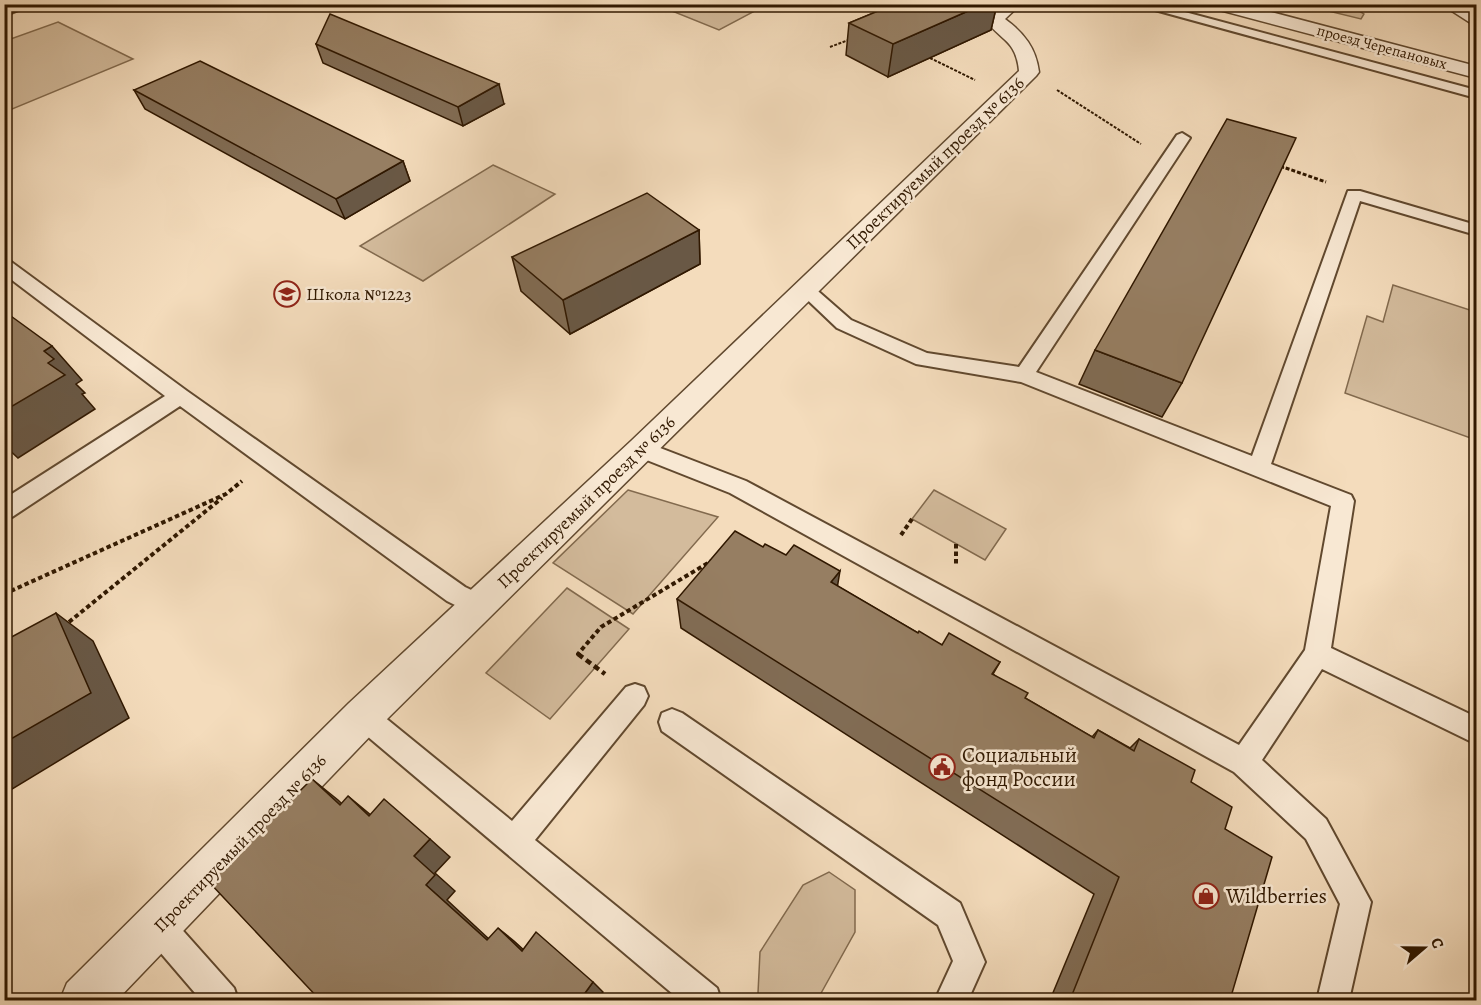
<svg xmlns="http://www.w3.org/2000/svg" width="1481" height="1005" viewBox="0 0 1481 1005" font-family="Alegreya,serif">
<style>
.green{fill:#d3bb9c;stroke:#826a4e;stroke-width:1.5}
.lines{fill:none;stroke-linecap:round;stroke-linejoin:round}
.service-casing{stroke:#61492f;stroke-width:4}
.minor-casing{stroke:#61492f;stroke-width:3}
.path-far3{stroke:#301800;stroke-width:2;stroke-dasharray:3 1.5;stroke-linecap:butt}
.path-far2{stroke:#301800;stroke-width:3;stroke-dasharray:4 2;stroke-linecap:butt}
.path-far1{stroke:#301800;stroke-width:4;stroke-dasharray:4.5 3;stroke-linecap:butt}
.path{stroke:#301800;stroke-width:4.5;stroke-dasharray:6 4;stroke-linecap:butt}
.service{fill:#f8e8d3;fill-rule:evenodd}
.minor{fill:#f8e8d3;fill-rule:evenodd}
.wall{fill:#816c54;stroke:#301800;stroke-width:1.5}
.shaded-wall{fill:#695845;stroke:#301800;stroke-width:1.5}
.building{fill:#967e62;stroke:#301800;stroke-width:1.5}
.labels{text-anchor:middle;stroke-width:5;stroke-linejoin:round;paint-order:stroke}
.far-street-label{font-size:15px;fill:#301800;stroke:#f8e8d3}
.street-label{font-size:18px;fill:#301800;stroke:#f8e8d3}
.poi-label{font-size:18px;fill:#301800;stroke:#f8e8d3;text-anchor:start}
.near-poi-label{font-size:21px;fill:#301800;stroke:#f8e8d3;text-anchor:start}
</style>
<rect width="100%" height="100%" fill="#f4dcbc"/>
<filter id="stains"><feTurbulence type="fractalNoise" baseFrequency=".00333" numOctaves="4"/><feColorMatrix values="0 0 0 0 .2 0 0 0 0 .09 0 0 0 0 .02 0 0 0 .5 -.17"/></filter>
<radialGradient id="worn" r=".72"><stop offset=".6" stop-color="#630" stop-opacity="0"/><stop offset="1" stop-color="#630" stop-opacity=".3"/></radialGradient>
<path class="green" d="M733,5L753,12L719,30L667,9L676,5Z
M1304,5C1324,4 1347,2 1364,14L1361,19Z
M58,22L133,59L5,112V41Z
M493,165L555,194L423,281L360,246Z
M1393,285L1476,312V440L1345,393L1367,316L1383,322Z
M628,490L718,517L633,614L553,563Z
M934,490L1006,529L985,560L912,519Z
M567,588L629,629L550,719L486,673Z
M829,872L855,890V932L820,995L812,1000H767L758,993L760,952L803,885Z"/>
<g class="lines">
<g class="service-casing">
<path id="service" d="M14,4H33L4,16V8Z
M1133,4H1155L1476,90V98Z
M1182,133L1190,138L1036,372L1252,456L1348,191H1360L1476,225V235L1360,201L1271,464L1351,495L1354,501L1331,648L1476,717V744L1322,669L1262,760L1326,819L1371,902L1349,1000H1317L1340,904L1306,839L1234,772L730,493L634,455L631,449L634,443L642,441L746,481L1239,745L1305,650L1331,506L1021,382L916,364L837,328L796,289L799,285H811L851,320L927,353L1019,367L1177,135Z
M4,260L10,261L187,391L465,587L488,598L491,606L488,614L479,617L447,601L180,406L12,517L4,520V499L165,396L4,274Z
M635,684L644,687L648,696L644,705L535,840L717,988L721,1000H680L354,725L350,716L354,707L363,703L372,707L512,821L626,687Z
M672,709L682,713L960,903L985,962L968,1000H935L953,961L938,925L662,731L659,722L662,713Z
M158,910L169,915L234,988L238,1000H201L147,937L142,926L147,915Z"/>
</g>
<g class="minor-casing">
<path id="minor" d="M1000,4H1021L1005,19C1024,33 1036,48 1039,72L1036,76L377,729L117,1000H60L67,983L349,703L631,441L1019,71C1016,39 1000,41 985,19Z
M1209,4H1241L1476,66V78L1212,8Z
M1441,4H1465L1476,11V23L1469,22Z"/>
</g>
<path class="path-far3" d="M1357,4L1366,9
M830,47L851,39
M930,58L975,80
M1057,90L1141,144
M1279,166L1284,168"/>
<path class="path-far2" d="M1280,166L1326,182"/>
<path class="path-far1" d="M901,535L912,519
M956,544V566
M4,594L226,494L242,481
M69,622L222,498
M580,655L578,654L601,627L713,560"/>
<path class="path" d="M578,654L605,674"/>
<use href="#service" class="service"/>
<use href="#minor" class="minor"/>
</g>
<path class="wall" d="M895,4H997L991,30L888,77L846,55L849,23Z
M316,44L504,104L463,126L323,63Z
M134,90L403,161L410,181L345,219L145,109Z
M699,230L700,264L570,334L521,291L512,257Z
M1095,350L1182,383L1162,417L1079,384Z
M763,547L837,586L918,633L942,645L1000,662L993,674L1025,698L1092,737L1098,730L1130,748L1139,739L1191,782L1225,829L1230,1000H1050L1094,894L681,628L677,599Z"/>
<path class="shaded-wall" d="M984,4H997L991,30L888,77L893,44Z
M499,84L504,104L463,126L458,107Z
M403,161L410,181L345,219L336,199Z
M699,230L700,264L570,334L563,300Z
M52,346L82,380L76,384L85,393L82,394L95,409L18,458L4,445V411L48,363L44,351Z
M840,571L835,601L831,582Z
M56,613L93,641L129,718L4,794V743Z
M312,779L338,800L364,825L340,805Z
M348,796L372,816H369Z
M430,839L450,857L435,873L455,891L447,900L504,953L487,940L426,885L414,856Z
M498,928L514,941L537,962L522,951Z
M593,982L603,992L597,1000H580Z"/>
<path class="building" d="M895,4H984L893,44L849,23Z
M330,14L499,84L458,107L316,44Z
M200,61L403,161L336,199L134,90Z
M1227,119L1296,138L1182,383L1095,350Z
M647,193L699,230L563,300L512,257Z
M4,311L52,346L44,351L54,359L48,363L65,375L4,411Z
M735,531L763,547L765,544L786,555L794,545L840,571L831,582L918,633L919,631L942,645L949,633L1000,662L992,674L1028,693L1025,698L1094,738L1098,730L1134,751L1139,739L1195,770L1191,782L1232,807L1225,829L1272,857L1230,1000H1070L1119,877L677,599Z
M56,613L91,693L4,743V641Z
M312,779L340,805L348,796L369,816L384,799L430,839L414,856L435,875L426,885L487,940L498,928L522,951L536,932L593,982L580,1000H320L208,881Z"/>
<defs>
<g id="school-ring" transform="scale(1.35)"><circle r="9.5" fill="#f8e8d3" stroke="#8f2418" stroke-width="1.5"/><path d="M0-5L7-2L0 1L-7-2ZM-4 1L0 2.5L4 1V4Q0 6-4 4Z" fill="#8f2418"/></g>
<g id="civic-ring" transform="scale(1.35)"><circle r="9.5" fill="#f8e8d3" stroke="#8f2418" stroke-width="1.5"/><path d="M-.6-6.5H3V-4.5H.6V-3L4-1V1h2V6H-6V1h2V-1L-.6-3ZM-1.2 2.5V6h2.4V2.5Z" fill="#8f2418"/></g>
<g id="shop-ring" transform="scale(1.35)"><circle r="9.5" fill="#f8e8d3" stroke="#8f2418" stroke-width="1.5"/><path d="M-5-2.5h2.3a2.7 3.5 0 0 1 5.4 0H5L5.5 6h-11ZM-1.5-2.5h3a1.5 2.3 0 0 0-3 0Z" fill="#8f2418"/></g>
</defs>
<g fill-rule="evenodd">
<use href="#school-ring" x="287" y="294"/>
<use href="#civic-ring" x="942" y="767"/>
<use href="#shop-ring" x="1206" y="896"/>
</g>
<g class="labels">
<g class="far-street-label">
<text transform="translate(1382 47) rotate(15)" y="5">проезд Черепановых</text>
</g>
<g class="street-label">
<text transform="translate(935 163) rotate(-44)" y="6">Проектируемый проезд № 6136</text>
<text transform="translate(586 502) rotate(-44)" y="6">Проектируемый проезд № 6136</text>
<text transform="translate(240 843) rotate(-46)" y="6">Проектируемый проезд № 6136</text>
</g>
<g class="poi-label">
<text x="306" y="300">Школа №1223</text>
</g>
<g class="near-poi-label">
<text x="962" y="762">Социальный<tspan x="962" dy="24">фонд России</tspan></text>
<text x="1226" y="903">Wildberries</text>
</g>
</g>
<rect width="1481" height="1005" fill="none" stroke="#f4dcbc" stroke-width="24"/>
<rect x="6" y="6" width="1469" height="993" fill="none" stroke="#301800" stroke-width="3"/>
<rect x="12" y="12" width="1457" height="981" fill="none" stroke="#301800" stroke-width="1.5"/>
<g transform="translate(1424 948) rotate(70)" stroke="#f8e8d3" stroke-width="4.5" paint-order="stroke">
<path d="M0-4.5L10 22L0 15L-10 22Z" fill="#301800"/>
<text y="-9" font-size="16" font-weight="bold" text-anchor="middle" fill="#301800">С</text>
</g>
<rect width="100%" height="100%" filter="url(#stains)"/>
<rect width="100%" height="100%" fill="url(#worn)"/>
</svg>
